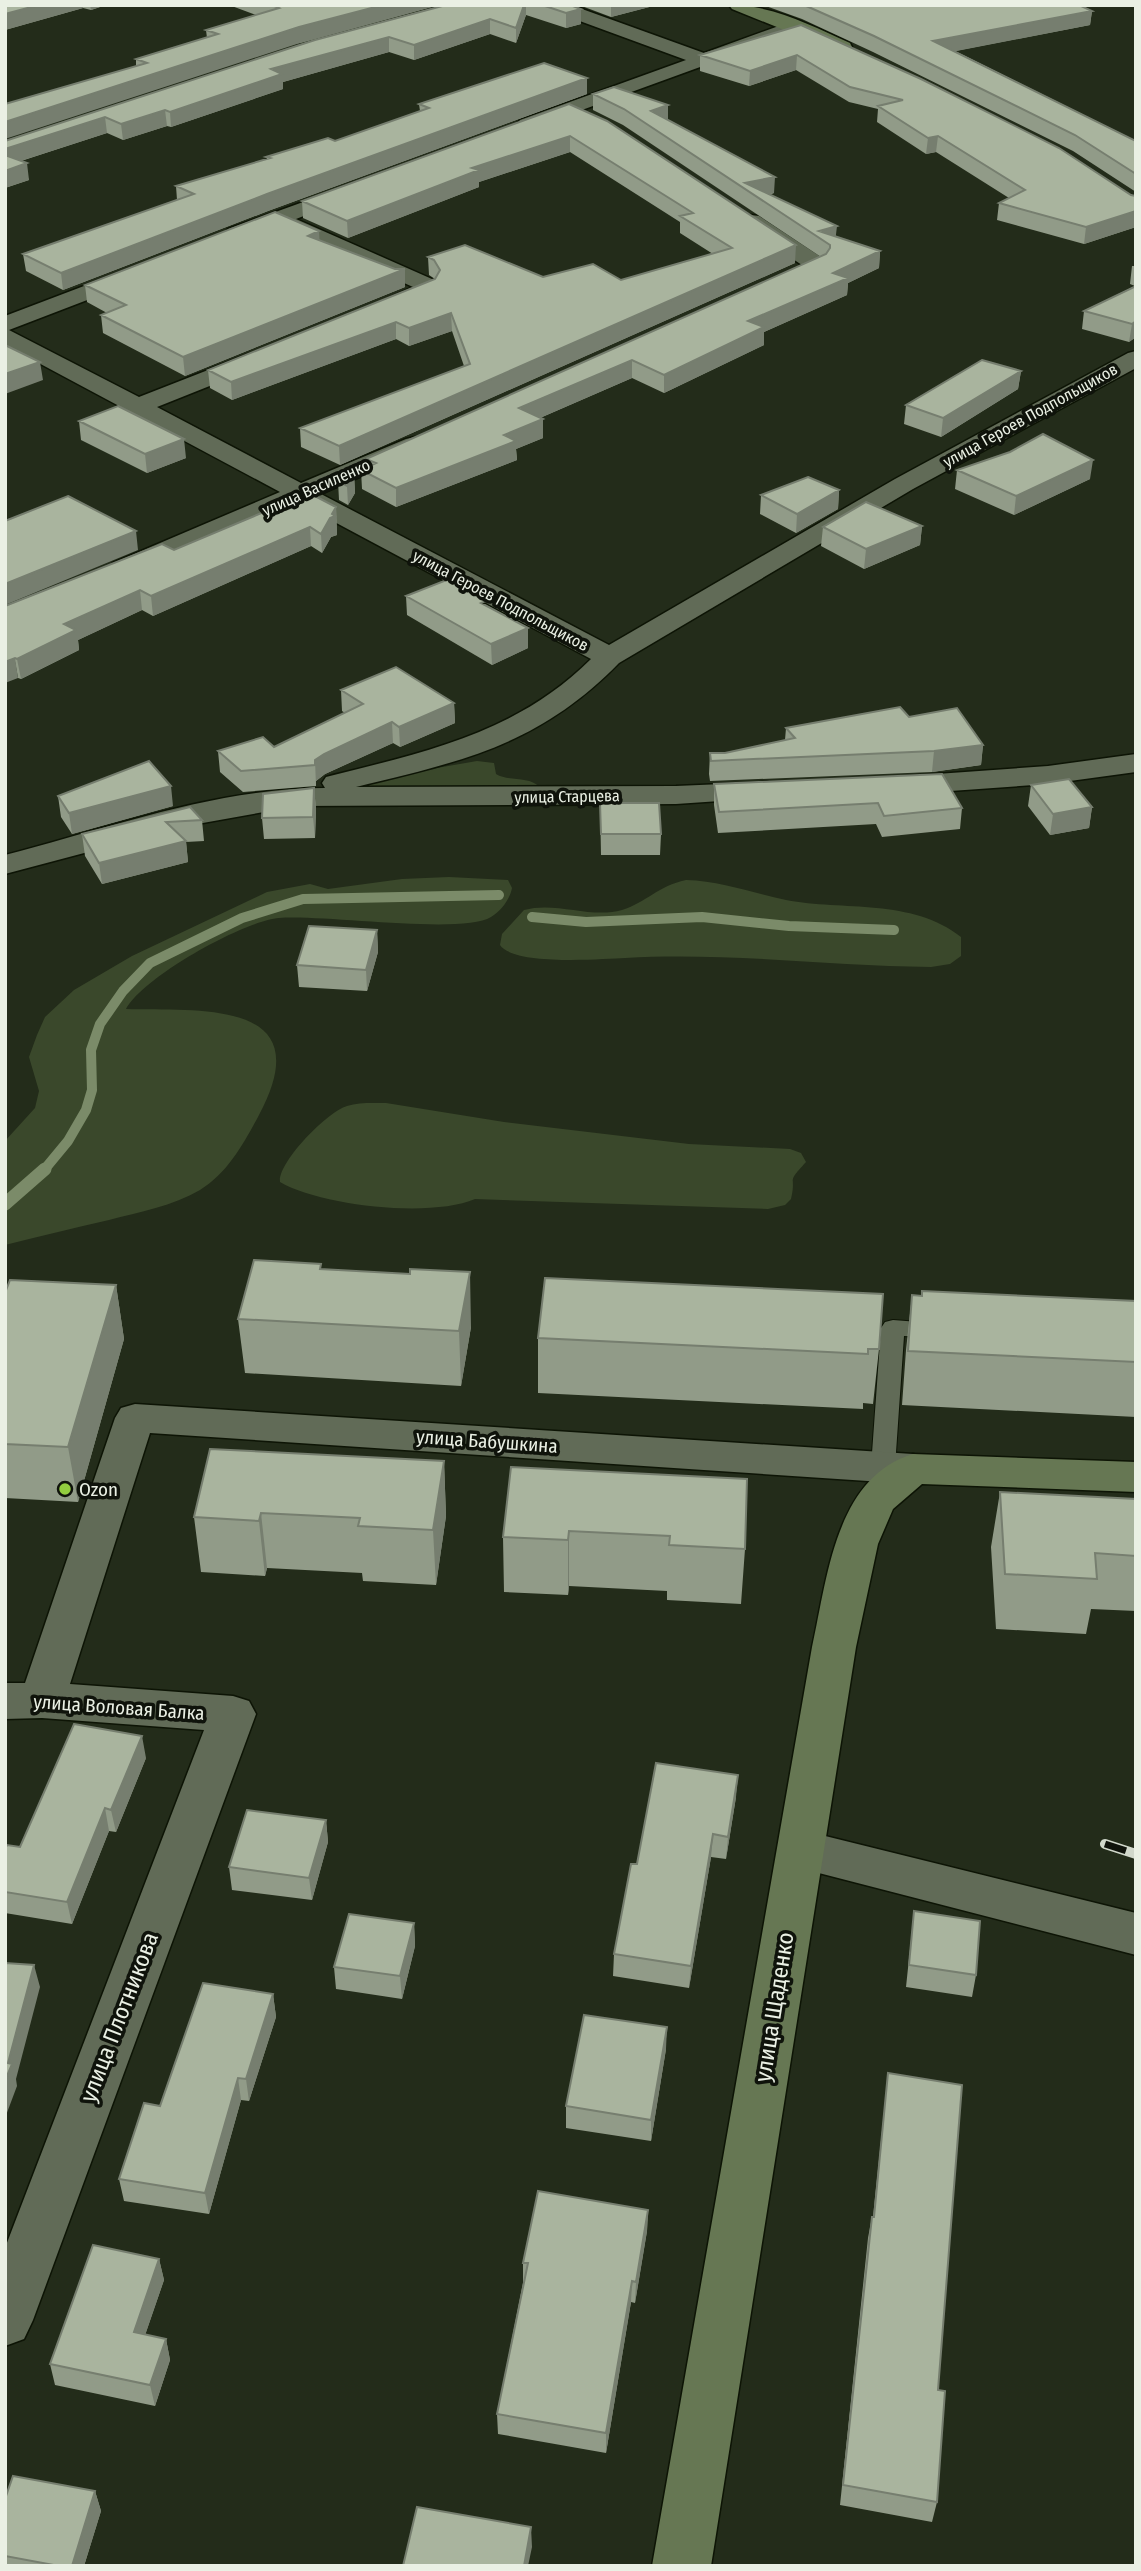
<svg xmlns="http://www.w3.org/2000/svg" width="1141" height="2571" viewBox="0 0 1141 2571" font-family="'Fira Sans Condensed',sans-serif">
<style>
.green{fill:#3a482b}
.lines{fill:none;stroke-linecap:round;stroke-linejoin:round}
.stream-far1{stroke:#7b8b69;stroke-width:10}
.stream{stroke:#7b8b69;stroke-width:13}
.lane-casing{stroke:#0d1405;stroke-width:2}
.street-casing{stroke:#0d1405;stroke-width:3}
.secondary-casing{stroke:#0d1405;stroke-width:3}
.lane{fill:#616b57;fill-rule:evenodd}
.street{fill:#616b57;fill-rule:evenodd}
.secondary{fill:#667753;fill-rule:evenodd}
.rail-casing{stroke:#d1d8cb;stroke-width:10}
.rail{stroke:#0f130b;stroke-width:7;stroke-dasharray:22;stroke-linecap:butt}
.wall{fill:#919b88}
.shaded-wall{fill:#767e6f}
.building{fill:#a9b49e;stroke:#767e6f;stroke-width:2}
.poi-dot{fill:#92cd3f;stroke:#0f130b;stroke-width:2.5}
.labels{text-anchor:middle;stroke-width:7;stroke-linejoin:round;paint-order:stroke}
.far-street-label{font-size:16px;fill:#eaf0e4;stroke:#0f130b}
.street-label{font-size:19px;fill:#eaf0e4;stroke:#0f130b}
.poi-label{font-size:19px;fill:#eaf0e4;stroke:#0f130b;text-anchor:start}
.near-street-label{font-size:23px;fill:#eaf0e4;stroke:#0f130b}
</style>
<rect width="100%" height="100%" fill="#232c1a"/>
<path class="green" d="M477,761L494,763L496,774C509,782 530,776 539,787L355,788L373,779Z
M449,877L508,880L512,888C510,899 501,911 491,917C462,935 322,914 279,918C243,921 143,977 126,1009C201,1011 321,999 259,1115C244,1143 228,1173 200,1190C173,1206 139,1212 109,1220C74,1228 40,1236 5,1245V1141L35,1108L39,1091L29,1057L37,1035L45,1017L74,990L132,956L267,892L310,884L328,889L402,879Z
M686,880C721,881 752,893 786,900C843,911 912,898 961,937V956L950,964L931,967C829,966 727,952 625,958C601,959 514,966 500,945L502,934L524,910C556,901 591,919 622,910C647,902 658,886 686,880Z
M386,1103L504,1122L689,1144L790,1149L801,1153L806,1162C785,1185 797,1174 791,1199L785,1205L768,1209L475,1199C431,1218 321,1206 280,1182C278,1162 327,1112 347,1106C359,1102 374,1103 386,1103Z"/>
<g class="lines">
<path class="stream-far1" d="M532,917L586,922L702,917L789,926L894,930
M44,1170L68,1141L86,1110L92,1090L91,1050L100,1024L123,991L150,963L242,918L303,899L499,895"/>
<path class="stream" d="M5,1204L45,1169"/>
<g class="lane-casing">
<path id="lane" d="M893,1320L945,1324L949,1330L945,1336L937,1338L904,1336L895,1467L892,1473L883,1476L874,1473L871,1467L881,1328L885,1322Z"/>
</g>
<g class="street-casing">
<path id="street" d="M544,5H571L704,53L790,22H802L805,26L802,30L527,130L520,128L517,124L520,120L686,60L547,9Z
M353,184L360,186L363,190L360,194L296,219L432,279L438,289L435,294L396,312H380L377,307L380,302L413,287L277,226L244,239H228L225,234L228,229Z
M751,215L759,216L824,259L827,264L824,269H808L743,226L740,221L743,216Z
M134,267L142,269L145,274L142,279L9,330L139,397L249,354H265L269,359L265,364L157,407L301,483L406,439L415,437L424,439L427,444L424,449L321,494L609,645L895,479L1128,353L1136,351V368L913,489L619,663C539,745 463,761 356,787L676,786L767,782L778,785L782,791L778,797L676,804L297,806L186,826L5,874V855C109,828 217,788 325,788L322,783L326,777C425,752 517,733 591,659L299,503L133,575L123,577L113,575L109,569L113,563L280,492L5,345V316Z
M1136,754V772L1048,784L894,795L883,792L879,786L883,780L894,777L1048,766Z
M135,1404L913,1454L928,1458L934,1469L928,1480L913,1484L150,1433L70,1684L233,1696L249,1701L256,1714L33,2320L24,2339L5,2346V2248L204,1730L42,1718L5,1719V1683H25L115,1418L121,1408Z
M801,1830L1136,1913V1955L784,1864L777,1850L784,1836Z"/>
</g>
<g class="secondary-casing">
<path id="secondary" d="M729,5C773,5 810,25 850,43L852,47L843,53L836,51L732,9Z
M913,1454L1136,1462V1492L922,1484L893,1509L878,1544L856,1647L711,2566H652L812,1647C827,1580 835,1477 913,1454Z"/>
</g>
<use href="#lane" class="lane"/>
<use href="#street" class="street"/>
<use href="#secondary" class="secondary"/>
<g class="rail-casing">
<path id="rail" d="M1105,1844L1136,1854"/>
</g>
<use href="#rail" class="rail"/>
</g>
<path class="wall" d="M5,5H106L91,10L83,8L5,30Z
M229,5H439L300,43L136,66V59L207,38L206,30L256,15Z
M446,5H570L581,24L566,28L526,15L516,43L490,34L414,60L389,52L283,82V89L171,127L167,126L123,140L107,133L21,161L29,180L5,188V141Z
M579,5H657L611,17Z
M763,5H1079L1092,11L1090,25L955,51L1136,141V192L1073,151L873,52L802,19Z
M801,25L1131,195L1136,196V227L1084,244L997,220L999,203L1009,198L936,152L926,154L877,122L878,109L849,102L796,70L749,86L700,71V55Z
M587,94L268,211L63,290L26,271L23,254L177,200L176,186L267,159L266,157L335,141L420,111L419,104Z
M593,94L668,105V120L774,193L769,195L836,237L880,251L879,268L848,283L847,295L764,332V345L664,393L632,378L540,418L543,419V438L516,449L517,460L396,507L362,489L361,470L367,468L366,459L821,257L623,125L593,110Z
M569,104L795,263L340,465L301,447L300,428L464,366L452,331L409,346L396,339L232,400L210,388L208,370L435,279L429,275L428,257L543,277L621,280L713,254L680,233V222L570,152L479,182V187L348,238L303,218L302,201Z
M319,231V240L395,269H405V287L185,376L103,333L101,315L107,313L87,302L85,285Z
M1132,266H1136V337L1129,342L1082,329L1084,311L1135,286L1130,284Z
M1021,371L1018,389L941,437L904,424L906,405Z
M79,421L186,458L147,473L81,440Z
M957,470L1090,479L1014,515L955,489Z
M354,474L355,493L348,505L339,500L338,481Z
M839,490L838,509L796,533L760,514L761,495Z
M336,507L337,535L331,537L322,553L311,546L153,616L142,610L78,640L79,650L21,679L18,678L5,606L174,550Z
M922,526L920,545L864,569L821,546L823,527Z
M406,596L488,606L528,628V648L492,665L407,615Z
M341,690L454,703L455,723L400,747L393,743L325,774L316,781V786L243,792L220,772L218,751L274,747L345,713L342,711Z
M909,717L983,745L981,765L932,772L710,781L709,774L710,753H725L785,740L786,728Z
M714,784L962,808L960,829L882,837L876,824L718,833L714,805Z
M1031,785L1092,807L1089,828L1050,835L1028,806Z
M314,788L316,809L315,838L264,839L262,818Z
M58,796L173,806L72,834L61,817Z
M600,803L661,834L660,855H601Z
M190,807L202,820L204,841L186,842L188,862L102,884L85,856L82,834Z
M377,930L378,952L367,991L299,987L297,965Z
M321,1269L410,1274L471,1327L461,1386L245,1373L238,1319Z
M116,1285L124,1339L78,1502L5,1498V1293Z
M922,1291L1136,1301V1417L902,1405L906,1350L912,1295L922,1296Z
M538,1338L879,1349L873,1404L863,1403V1409L538,1393Z
M444,1461L446,1516L436,1585L363,1581L362,1573L267,1568L265,1576L201,1572L194,1517Z
M511,1467L745,1549L741,1604L667,1600V1591L569,1586L568,1595L504,1592L503,1537Z
M1000,1492L1136,1499V1611L1091,1609L1086,1634L996,1629L991,1547Z
M146,1758L116,1832L109,1831L72,1924L5,1913V1849L20,1847Z
M736,1797L726,1859L711,1857L689,1988L613,1976L614,1954L637,1864Z
M326,1820L328,1842L312,1900L232,1890L229,1867Z
M914,1911L976,1975L972,1997L906,1987Z
M414,1923L415,1946L402,1999L336,1989L334,1967Z
M273,1994L276,2017L249,2101L241,2100L209,2214L124,2201L119,2179L160,2106Z
M666,2049L651,2141L566,2128V2106Z
M888,2073L938,2390L937,2502L932,2522L840,2505L868,2238L872,2217H873Z
M648,2210L647,2231L635,2303L631,2302L606,2453L498,2434L497,2414L523,2283V2263Z
M159,2259L164,2280L145,2335L166,2339L170,2360L155,2406L55,2385L50,2364Z
M95,2491L101,2511L84,2566H5V2499Z"/>
<path class="shaded-wall" d="M39,5H83V8L5,30V14Z
M90,5H106L91,10Z
M383,5H439L300,43L5,139V122L299,27Z
M524,5H526V15L516,43V28Z
M611,5H657L611,17Z
M581,9V24L566,28V13Z
M1092,11L1090,25L931,56L933,41Z
M490,19V34L414,60V45Z
M389,37V52L283,82V89L171,127L170,112L271,69Z
M797,55L796,70L749,86L750,71Z
M587,78V94L268,211L63,290L61,273L267,194Z
M668,105V121L651,111Z
M165,110L167,126L123,140L121,124Z
M105,117L107,133L5,166V149Z
M570,136V152L479,182V187L348,238L347,221L472,168Z
M938,136L936,152L926,154L928,138Z
M27,163L29,180L5,188V171Z
M775,177L774,193L758,197L745,183Z
M1136,211V227L1084,244L1086,227Z
M837,226L835,243L819,231Z
M319,231L320,249L308,236Z
M796,245L795,263L340,465L339,446Z
M880,251L879,268L848,283L847,295L764,332V345L664,393V375L748,321L833,273Z
M405,269V287L185,376L183,357Z
M451,313L452,331L409,346V328Z
M1136,321V337L1129,342L1132,324Z
M396,322V339L232,400L231,382Z
M632,360V378L519,427V408Z
M40,362L43,380L5,394V374Z
M1021,371L1018,389L941,437L943,418Z
M543,419V438L516,449L517,460L396,507V488L504,435Z
M184,439L186,458L147,473L145,454Z
M1093,460L1090,479L1014,515L1016,496Z
M354,474L355,493L348,505L347,486Z
M839,490L838,509L796,533L797,514Z
M336,507L337,535L331,537L322,553L321,534Z
M922,526L920,545L864,569L866,549Z
M310,527L311,546L153,616L151,596Z
M136,531L138,550L5,605V584Z
M140,590L142,610L78,640L79,650L21,679L17,659L64,624Z
M528,628V648L492,665L491,644Z
M15,658L18,678L5,683V662Z
M454,703L455,723L400,747L399,727Z
M392,722L393,743L325,774L316,781V786L315,760L324,754Z
M983,745L981,765L932,772L934,751Z
M171,786L173,806L72,834L69,813Z
M314,788L316,809L315,838L313,817Z
M1092,807L1089,828L1050,835L1053,814Z
M186,841L188,862L102,884L99,863Z
M377,930L378,952L367,991L366,970Z
M470,1272L471,1327L461,1386L459,1331Z
M116,1285L124,1339L78,1502L68,1447Z
M444,1461L446,1516L436,1585L433,1530Z
M261,1513L267,1568L265,1576L259,1521Z
M569,1531V1586L568,1595V1540Z
M142,1736L146,1758L116,1832L111,1810Z
M738,1775L736,1797L726,1859L728,1837Z
M105,1808L109,1831L72,1924L67,1902Z
M326,1820L328,1842L312,1900L309,1878Z
M713,1834L711,1857L689,1988L691,1966Z
M414,1923L415,1946L402,1999L400,1976Z
M34,1965L40,1987L16,2079L17,2086L5,2118V2081L8,2063Z
M273,1994L276,2017L249,2101L246,2079Z
M667,2027L666,2049L651,2141V2120Z
M238,2078L241,2100L209,2214L205,2193Z
M648,2210L647,2231L635,2303L636,2282Z
M159,2259L164,2280L139,2353L134,2332Z
M632,2281L631,2302L606,2453V2433Z
M166,2339L170,2360L155,2406L150,2385Z
M95,2491L101,2511L84,2566H72Z
M531,2527L532,2547L528,2566H524Z"/>
<path class="building" d="M5,5H39L5,14Z
M272,5H383L299,27L5,122V104L147,63L136,59L218,34L206,30L279,8Z
M446,5H524L516,28L490,19L414,45L389,37L271,69L282,74L170,112L165,110L121,124L105,117L5,149V141L315,40Z
M542,5H570L581,9L566,13Z
M804,5H1079L1092,11L933,41L1136,141V174L1075,135L874,36Z
M801,25L921,79L1059,148L1131,195L1136,196V211L1086,227L999,203L1025,190L938,136L928,138L878,106L903,100L850,87L797,55L750,71L700,55Z
M544,63L587,78L267,194L61,273L23,254L194,194L176,186L270,158L266,157L328,138L335,141L429,108L419,104Z
M614,87L668,105L651,111L775,177L745,183L837,226L819,231L880,251L833,273L848,278L748,321L764,327L664,375L632,360L519,408L543,419L504,435L516,441L396,488L361,470L376,463L366,459L826,254L830,248V245L624,109L593,94Z
M569,104L607,121L796,245L339,446L300,428L470,364L451,313L409,328L396,322L231,382L208,370L435,279L440,270L434,260L428,257L465,245L543,277L593,264L621,280L732,248L680,216L693,213L570,136L472,168L479,170L347,221L302,201Z
M5,155L27,163L5,171Z
M275,212L319,231L308,236L395,269H405L183,357L101,315L126,305L85,285Z
M1136,286V321L1132,324L1084,311Z
M5,345L40,362L5,374Z
M982,360L1021,371L943,418L906,405Z
M118,406L184,439L145,454L79,421Z
M1043,434L1093,460L1016,496L957,470L1010,452Z
M354,474L347,486L338,481Z
M808,477L839,490L797,514L761,495Z
M311,494L336,507L332,514L335,516L330,518L321,534L310,527L151,596L140,590L64,624L76,630L17,659L15,658L5,662V606L162,544L174,550L297,498Z
M68,496L136,531L5,584V521Z
M866,502L922,526L866,549L823,527Z
M449,579L488,600L481,603L528,628L491,644L406,596Z
M396,667L454,703L399,727L392,722L324,754L315,760V765L241,771L218,751L263,737L274,747L363,704L341,690Z
M900,707L909,717L957,708L983,745L934,751L711,761L710,753H725L795,738L786,728Z
M149,761L171,786L69,813L58,796Z
M942,774L962,808L884,816L878,803L719,812L714,784Z
M1069,779L1092,807L1053,814L1031,785Z
M314,788L313,817L262,818L263,794Z
M600,803H659L661,834H601Z
M190,807L202,820L166,822L186,841L99,863L82,834Z
M309,926L377,930L366,970L297,965Z
M254,1260L321,1264L320,1269L410,1274V1269L470,1272L459,1331L238,1319Z
M545,1278L883,1294L879,1349H868V1354L538,1338Z
M10,1280L116,1285L68,1447L5,1444V1293Z
M922,1291L1136,1301V1362L908,1351L912,1295L922,1296Z
M210,1449L444,1461L433,1530L358,1526L360,1518L261,1513L259,1521L194,1517Z
M511,1467L747,1479L745,1549L669,1545L670,1536L569,1531L568,1540L503,1537Z
M1000,1492L1136,1499V1556L1095,1553L1097,1579L1005,1574Z
M74,1724L142,1736L111,1810L105,1808L67,1902L5,1892V1849L7,1845L20,1847Z
M656,1763L738,1775L728,1837L713,1834L691,1966L614,1954L631,1864H637Z
M247,1810L326,1820L309,1878L229,1867Z
M914,1911L980,1921L976,1975L909,1965Z
M349,1914L414,1923L400,1976L334,1967Z
M5,1963L34,1965L8,2063L12,2064L5,2081Z
M203,1983L273,1994L246,2079L238,2078L205,2193L119,2179L144,2103L160,2106Z
M584,2015L667,2027L651,2120L566,2106Z
M888,2073L962,2085L938,2390L945,2391L937,2502L843,2485L872,2217H874Z
M538,2191L648,2210L636,2282L632,2281L606,2433L497,2414L528,2263H523Z
M93,2245L159,2259L134,2332L166,2339L150,2385L50,2364Z
M13,2476L95,2491L72,2566H59L5,2556V2499Z
M417,2507L531,2527L524,2566H403Z"/>
<circle class="poi-dot" cx="65" cy="1489" r="7"/>
<g class="labels">
<g class="far-street-label">
<text transform="translate(1030 415) rotate(-29)" y="6">улица Героев Подпольщиков</text>
<text transform="translate(316 487) rotate(-24)" y="6">улица Василенко</text>
<text transform="translate(501 600) rotate(28)" y="6">улица Героев Подпольщиков</text>
<text transform="translate(567 796) rotate(-1)" y="6">улица Старцева</text>
</g>
<g class="street-label">
<text transform="translate(487 1441) rotate(4)" y="7">улица Бабушкина</text>
<text transform="translate(119 1707) rotate(4)" y="7">улица Воловая Балка</text>
</g>
<g class="poi-label">
<text x="79" y="1496">Ozon</text>
</g>
<g class="near-street-label">
<text transform="translate(774 2007) rotate(-81)" y="8">улица Щаденко</text>
<text transform="translate(119 2017) rotate(-69)" y="8">улица Плотникова</text>
</g>
</g>
<rect width="1141" height="2571" fill="none" stroke="#eaf0e4" stroke-width="14"/>
</svg>
